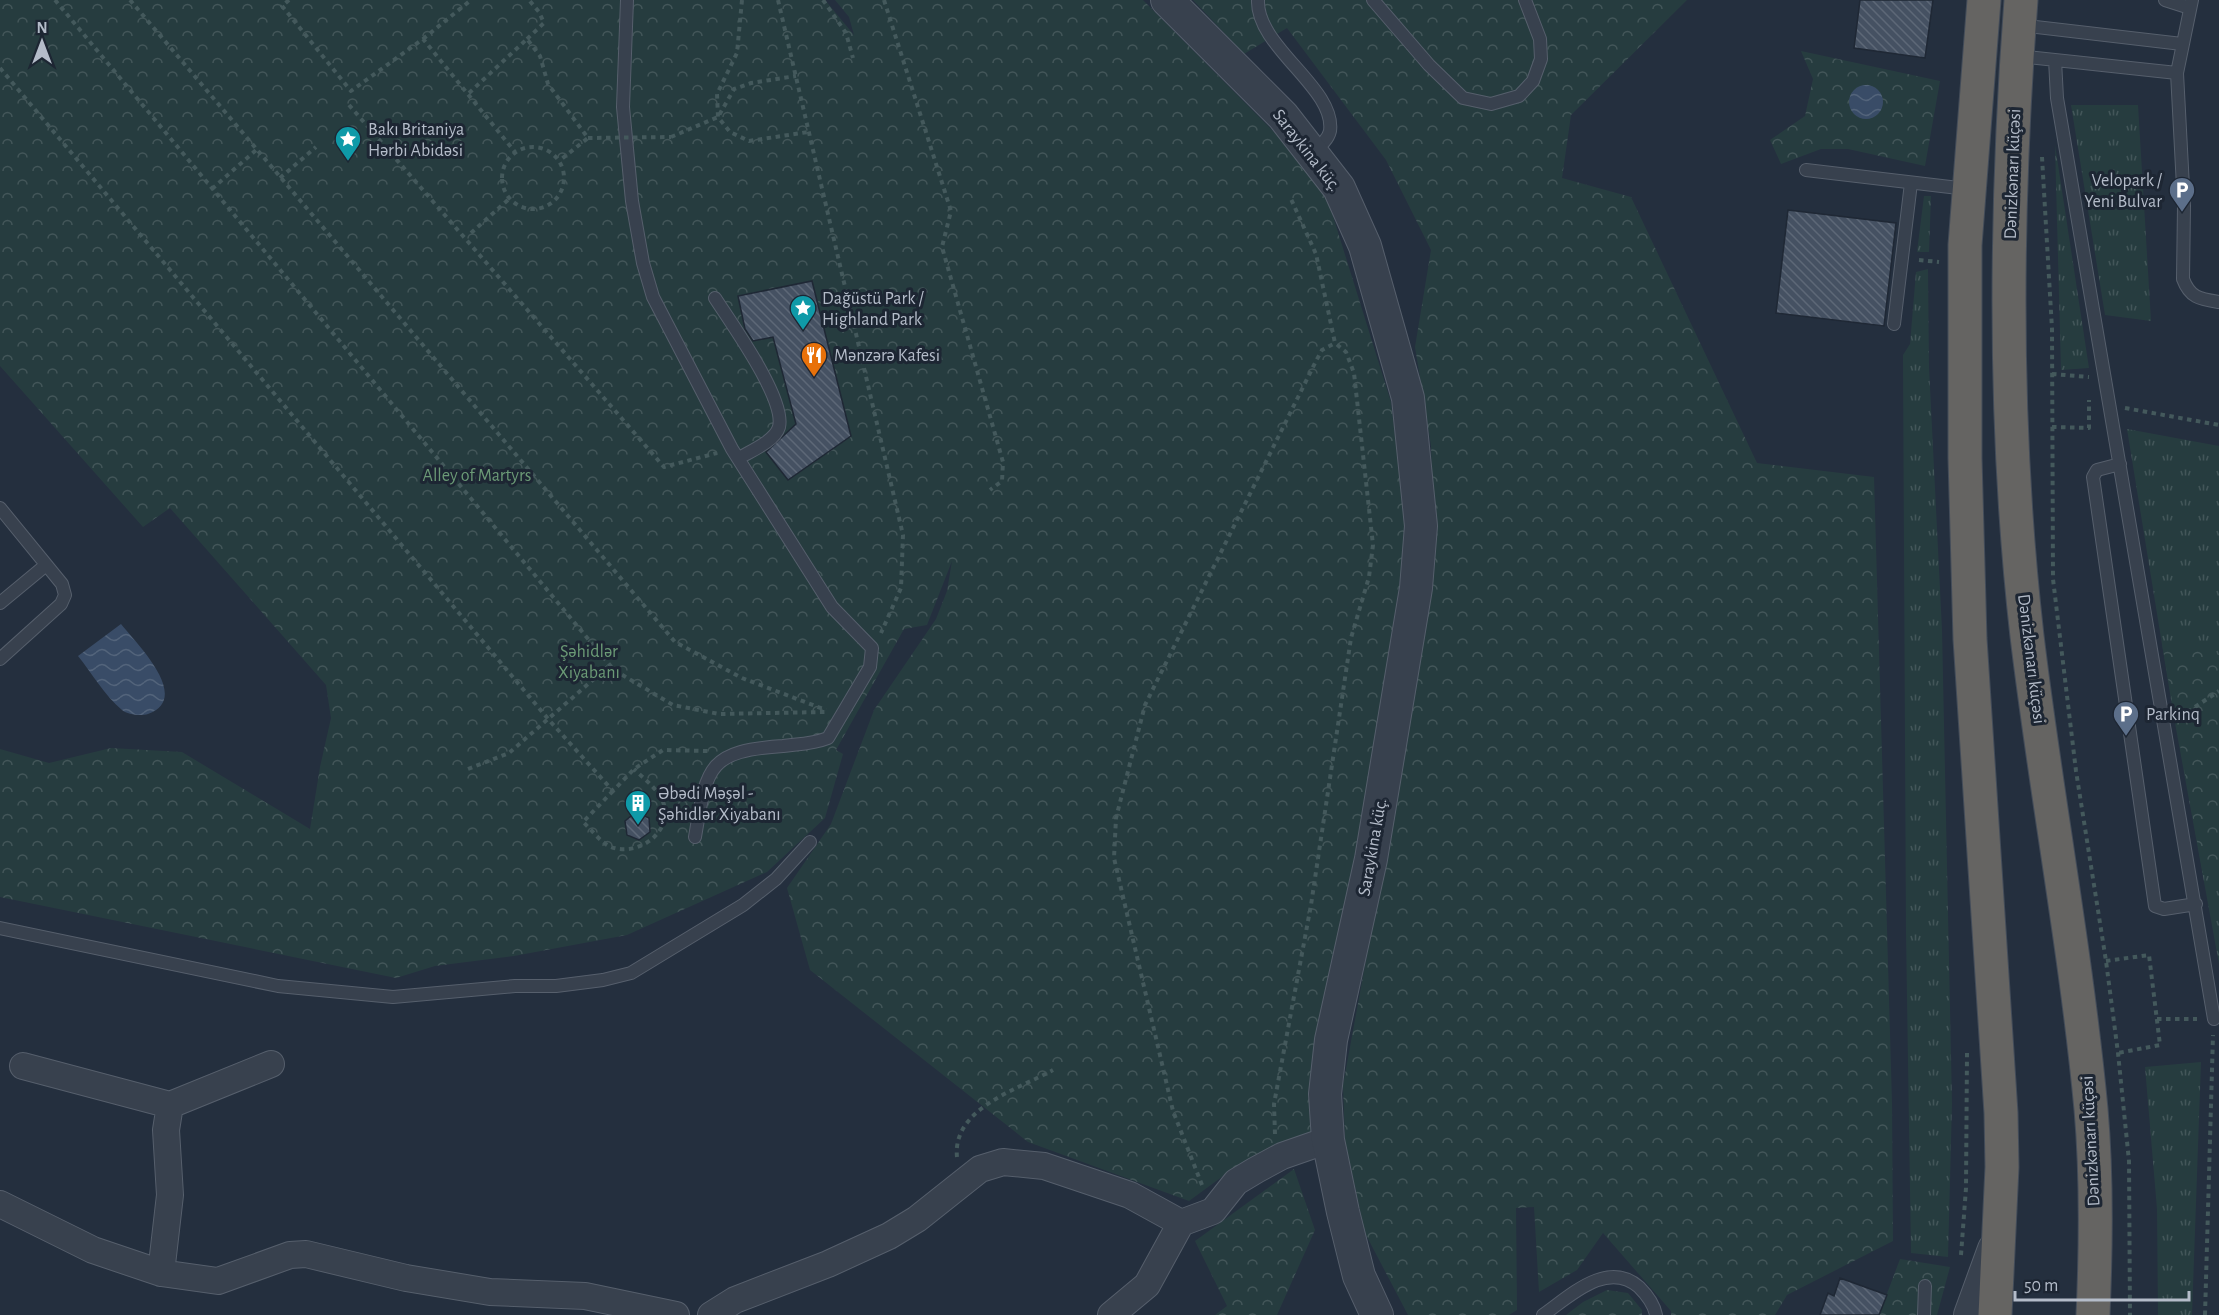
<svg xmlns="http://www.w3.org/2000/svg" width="2219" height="1315" viewBox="0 0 2219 1315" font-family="'Alegreya Sans',sans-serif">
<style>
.grass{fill:url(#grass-tufts)}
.forest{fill:url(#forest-crowns)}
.water{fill:url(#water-waves)}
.building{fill:url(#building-back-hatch);stroke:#1f2835;stroke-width:1.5}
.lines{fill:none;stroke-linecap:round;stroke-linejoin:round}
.service-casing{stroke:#565f6c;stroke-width:14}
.minor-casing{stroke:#565f6c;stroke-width:28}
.tertiary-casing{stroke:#565f6c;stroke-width:34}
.trunk-casing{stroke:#434c59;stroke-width:35}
.path{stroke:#44595c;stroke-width:4;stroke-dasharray:4.5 4.5;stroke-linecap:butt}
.service{stroke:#38414e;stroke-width:12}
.minor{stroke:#38414e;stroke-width:26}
.tertiary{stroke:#38414e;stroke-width:32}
.trunk{stroke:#656462;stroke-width:33}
.path-bridge{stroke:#44595c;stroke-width:4;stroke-dasharray:4.5 4.5;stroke-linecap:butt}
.labels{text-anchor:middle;stroke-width:6;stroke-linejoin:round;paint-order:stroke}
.poi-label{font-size:18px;fill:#b4bcc9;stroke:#1d2633;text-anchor:start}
.street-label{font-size:18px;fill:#b4bcc9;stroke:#1d2633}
.park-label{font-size:18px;fill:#6b9a76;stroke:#1d2633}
</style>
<defs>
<pattern id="grass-tufts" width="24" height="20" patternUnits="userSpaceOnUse" patternTransform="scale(1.5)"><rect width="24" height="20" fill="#263c3f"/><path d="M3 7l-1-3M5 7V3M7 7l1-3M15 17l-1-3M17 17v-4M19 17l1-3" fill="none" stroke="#435659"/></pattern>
<pattern id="forest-crowns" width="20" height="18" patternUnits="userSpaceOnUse" patternTransform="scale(1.5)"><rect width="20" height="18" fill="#263c3f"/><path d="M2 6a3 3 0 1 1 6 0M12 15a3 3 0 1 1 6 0" fill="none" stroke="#435659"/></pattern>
<pattern id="water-waves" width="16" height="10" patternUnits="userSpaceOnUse" patternTransform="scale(1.5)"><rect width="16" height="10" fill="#394c67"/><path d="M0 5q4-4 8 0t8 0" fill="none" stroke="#53647b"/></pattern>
<pattern id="building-back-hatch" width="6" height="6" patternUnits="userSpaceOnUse" patternTransform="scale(1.5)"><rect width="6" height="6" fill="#455162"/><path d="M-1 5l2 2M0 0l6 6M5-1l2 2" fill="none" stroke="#5d6877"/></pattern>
</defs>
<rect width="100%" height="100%" fill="#242f3e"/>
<path class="grass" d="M2071,105H2138L2151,321L2105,315Z
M2055,145L2089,368L2061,370Z
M1924,196H1931L1929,252H1917Z
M1928,269L1929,367L1942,630L1952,1103L1948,1257L1911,1253L1906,932L1903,355L1910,344L1916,272Z
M2127,429L2219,446V964L2173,712Z
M2201,1062L2192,1315H2158L2157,1209L2145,1067Z"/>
<path class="forest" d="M0,0H825L854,35L849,17L835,0H1143L1275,133L1327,197L1391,402L1407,536L1312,1140L1234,1168L1189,1201L1028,1142L810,970L787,888L831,824L874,710L936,619L947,591L952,561L927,625L904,629L836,750L843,754L825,818L767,872L627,935L514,956L435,966L396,978L0,897V749L49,763L111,748L182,752L310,829L320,767L331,718L326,685L170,508L143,527L0,366Z
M1193,0H1687L1571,115L1562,178L1631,197L1757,463L1874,477L1892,1103L1893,1241L1787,1295L1775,1315H1671V1311L1603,1233L1577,1270L1539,1292L1534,1207L1516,1208L1517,1310L1509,1315H1408L1365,1233L1345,1141L1343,1085L1411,715L1434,540L1431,446L1415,347L1431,250L1386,160L1287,28L1244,54Z
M1801,51L1940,81L1925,166L1848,149H1821L1781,164L1770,140L1805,116L1813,79Z
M2162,644L2219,655V878L2203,875Z
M1294,1169L1315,1230L1277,1315H1215L1227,1306L1195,1241Z
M1900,1259L1950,1267L1937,1315H1879Z
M1607,1290L1628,1293L1642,1310V1315H1566L1583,1302Z"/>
<path class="water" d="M1849 102a17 17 0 1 1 34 0a17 17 0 1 1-34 0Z
M121,624C135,642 193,698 148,714C141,716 128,715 122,710C105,696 91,672 78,656Z"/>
<path class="building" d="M1860,0H1933L1925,58L1854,48Z
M1788,210L1896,223L1884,326L1776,313Z
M812,281L851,436L788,480L766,452L796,424L773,337L753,341L745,329L738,296Z
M636,812L649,818L650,832L639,840L627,835L625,821Z
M1840,1278L1887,1295L1879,1315H1820L1828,1293L1834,1296Z"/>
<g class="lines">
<g class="service-casing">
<path id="service" d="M627,0L623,107L632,201L643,263L653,297L732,449L832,607L872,648L870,667L828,738C813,744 799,744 783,746C707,751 707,767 695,837
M1258,0C1256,47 1336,88 1330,131C1328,140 1320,146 1313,152
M1373,0L1429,65L1463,98L1491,104L1519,96L1533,81L1541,59L1540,39L1525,0
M2165,0L2190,8
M2192,0L2177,73L2184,206L2183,279C2190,298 2200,299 2219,302
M2019,25L2182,44
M2018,56L2177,73
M2055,60L2057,98L2214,1019
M1806,170L1967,189
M715,298C731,323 786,399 779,427C775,441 751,451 739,458
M1894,324L1911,183
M2120,464L2097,470L2093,477L2155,906L2164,909L2196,904
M0,508L62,584L65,595L61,604L0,659
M0,603L46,565
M0,928L278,986L393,997L515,986H556L603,980L631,973L743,905L776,879L810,842
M1543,1315C1569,1297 1607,1259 1639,1287C1647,1295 1654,1304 1656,1315
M1924,1315L1925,1286"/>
</g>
<g class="minor-casing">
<path id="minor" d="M23,1066L170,1105L166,1130L170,1195L161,1273
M170,1105L271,1064
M0,1204L93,1250L161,1273L218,1281L290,1255L306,1254L406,1278L490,1292L585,1296L676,1315
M711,1315L735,1300L828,1264L889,1236L917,1219L980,1169L1003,1162L1044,1166L1130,1195L1181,1223L1213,1211L1236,1182L1256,1170L1282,1156L1328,1140
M1111,1315L1147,1285L1181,1223"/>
</g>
<g class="tertiary-casing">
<path id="tertiary" d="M1167,0L1283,116L1339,188L1365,246L1408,398L1421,526L1416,588L1371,859L1331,1040L1325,1094L1328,1140L1343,1212L1359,1276L1377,1315
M1970,1315L1994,1249"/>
</g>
<g class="trunk-casing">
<path id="trunk" d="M1984,0L1965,245V458L1970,639L2001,1113L2002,1167L1995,1315
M2021,0C2005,210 2003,426 2027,636C2046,794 2076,951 2091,1109C2097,1177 2096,1247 2093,1315"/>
</g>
<path class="path" d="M55,0L614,670L673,705L719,714L825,712
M130,0L675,642L742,678L826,710
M289,0L282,6L351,91L423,39L515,152
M742,0L737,53L717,94L718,117L730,132L749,141L808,132
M778,0L903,535L901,588L881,633
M823,0L846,33L853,58
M884,0L951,211L942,247L1003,462L1002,481L990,490
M423,39L471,0
M527,39L544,23L539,12L529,0
M0,68L549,720L613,791L634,769L663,750L708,751
M469,93L527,39L540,56L548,84L588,138L559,161
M349,105L664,467L717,453
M671,137L718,117L734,89L751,83L796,76
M502 178a31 31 0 1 1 62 0a31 31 0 1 1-62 0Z
M2042,157L2052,329L2053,579L2076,771L2106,961L2118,1053L2129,1161L2130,1315
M280,178L316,147
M212,189L256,150
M471,233L509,199
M1919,260L1939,262
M2052,374L2089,377
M2125,408L2219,425
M2052,427L2089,428V400
M2180,717L2219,691
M468,769L509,753L610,665
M613,791L583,822C591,829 601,843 611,847C642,858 679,826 660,796C654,786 642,777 634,769
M2106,961L2149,955L2160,1045L2118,1053
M2157,1019H2197
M1275,1134L1274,1104L1311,905L1351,638L1369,577L1373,545L1354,373L1346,352L1335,343L1316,254L1291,199
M957,1157C952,1108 1019,1089 1053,1070
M1202,1185L1173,1111L1114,858L1116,818L1145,705L1316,361L1322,350L1335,343
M1961,1255L1966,1188L1967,1053
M2205,1315L2213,1035"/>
<use href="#service" class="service"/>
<use href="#minor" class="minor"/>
<use href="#tertiary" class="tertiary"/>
<use href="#trunk" class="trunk"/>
<path class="path-bridge" d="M588,138L671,137"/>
</g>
<defs>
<g id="sight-pin" transform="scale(1.35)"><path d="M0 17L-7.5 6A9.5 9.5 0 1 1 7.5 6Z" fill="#0f9aa8" stroke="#1d2633"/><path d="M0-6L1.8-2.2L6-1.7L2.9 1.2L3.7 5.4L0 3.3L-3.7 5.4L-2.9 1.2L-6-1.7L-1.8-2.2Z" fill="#fff"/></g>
<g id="parking-pin" transform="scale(1.35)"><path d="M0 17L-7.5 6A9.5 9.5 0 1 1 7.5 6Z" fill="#5c6f8a" stroke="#1d2633"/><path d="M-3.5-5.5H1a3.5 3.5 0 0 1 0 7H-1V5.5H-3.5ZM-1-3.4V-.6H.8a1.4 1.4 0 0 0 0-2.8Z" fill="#fff"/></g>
<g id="restaurant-pin" transform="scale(1.35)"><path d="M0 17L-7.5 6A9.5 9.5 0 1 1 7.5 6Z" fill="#e8710a" stroke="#1d2633"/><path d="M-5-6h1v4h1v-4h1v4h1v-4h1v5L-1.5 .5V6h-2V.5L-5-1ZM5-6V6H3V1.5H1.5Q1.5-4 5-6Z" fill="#fff"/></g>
<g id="building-pin" transform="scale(1.35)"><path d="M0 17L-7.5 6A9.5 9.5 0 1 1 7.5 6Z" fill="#0f9aa8" stroke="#1d2633"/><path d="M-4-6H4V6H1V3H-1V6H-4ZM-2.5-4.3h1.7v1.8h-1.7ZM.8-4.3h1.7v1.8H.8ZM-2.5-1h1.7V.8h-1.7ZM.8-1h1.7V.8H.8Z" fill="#fff"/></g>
</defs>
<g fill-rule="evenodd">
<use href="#sight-pin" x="348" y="139"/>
<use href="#parking-pin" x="2182" y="190"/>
<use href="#sight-pin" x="803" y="308"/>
<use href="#restaurant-pin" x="814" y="355"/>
<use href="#parking-pin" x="2126" y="714"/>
<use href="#building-pin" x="638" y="803"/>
</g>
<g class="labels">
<g class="poi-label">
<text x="368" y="135">Bakı Britaniya<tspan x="368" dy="21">Hərbi Abidəsi</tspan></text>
<text x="2162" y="186" text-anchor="end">Velopark /<tspan x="2162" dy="21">Yeni Bulvar</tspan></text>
<text x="822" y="304">Dağüstü Park /<tspan x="822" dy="21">Highland Park</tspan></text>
<text x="834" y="361">Mənzərə Kafesi</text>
<text x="2146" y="720">Parkinq</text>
<text x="658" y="799">Əbədi Məşəl -<tspan x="658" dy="21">Şəhidlər Xiyabanı</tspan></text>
</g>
<g class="street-label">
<text transform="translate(1307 150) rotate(52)" y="6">Saraykina küç.</text>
<text transform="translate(2012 174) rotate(-88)" y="6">Dənizkənarı küçəsi</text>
<text transform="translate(2032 659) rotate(83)" y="6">Dənizkənarı küçəsi</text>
<text transform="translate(1372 847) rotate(-80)" y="6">Saraykina küç.</text>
<text transform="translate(2090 1141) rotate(-93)" y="6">Dənizkənarı küçəsi</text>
</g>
<g class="park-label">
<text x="477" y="481">Alley of Martyrs</text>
<text x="589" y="657">Şəhidlər<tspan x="589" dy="21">Xiyabanı</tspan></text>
</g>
</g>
<g transform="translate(42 42)" stroke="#1d2633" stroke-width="4.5" paint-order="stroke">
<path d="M0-4.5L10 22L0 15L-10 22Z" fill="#b4bcc9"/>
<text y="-9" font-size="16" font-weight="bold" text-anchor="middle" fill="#b4bcc9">N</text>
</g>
<path d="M2015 1291v9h174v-9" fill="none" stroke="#b4bcc9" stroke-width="3"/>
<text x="2024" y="1291" font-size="18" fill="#b4bcc9" stroke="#1d2633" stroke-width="4.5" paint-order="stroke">50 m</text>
</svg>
